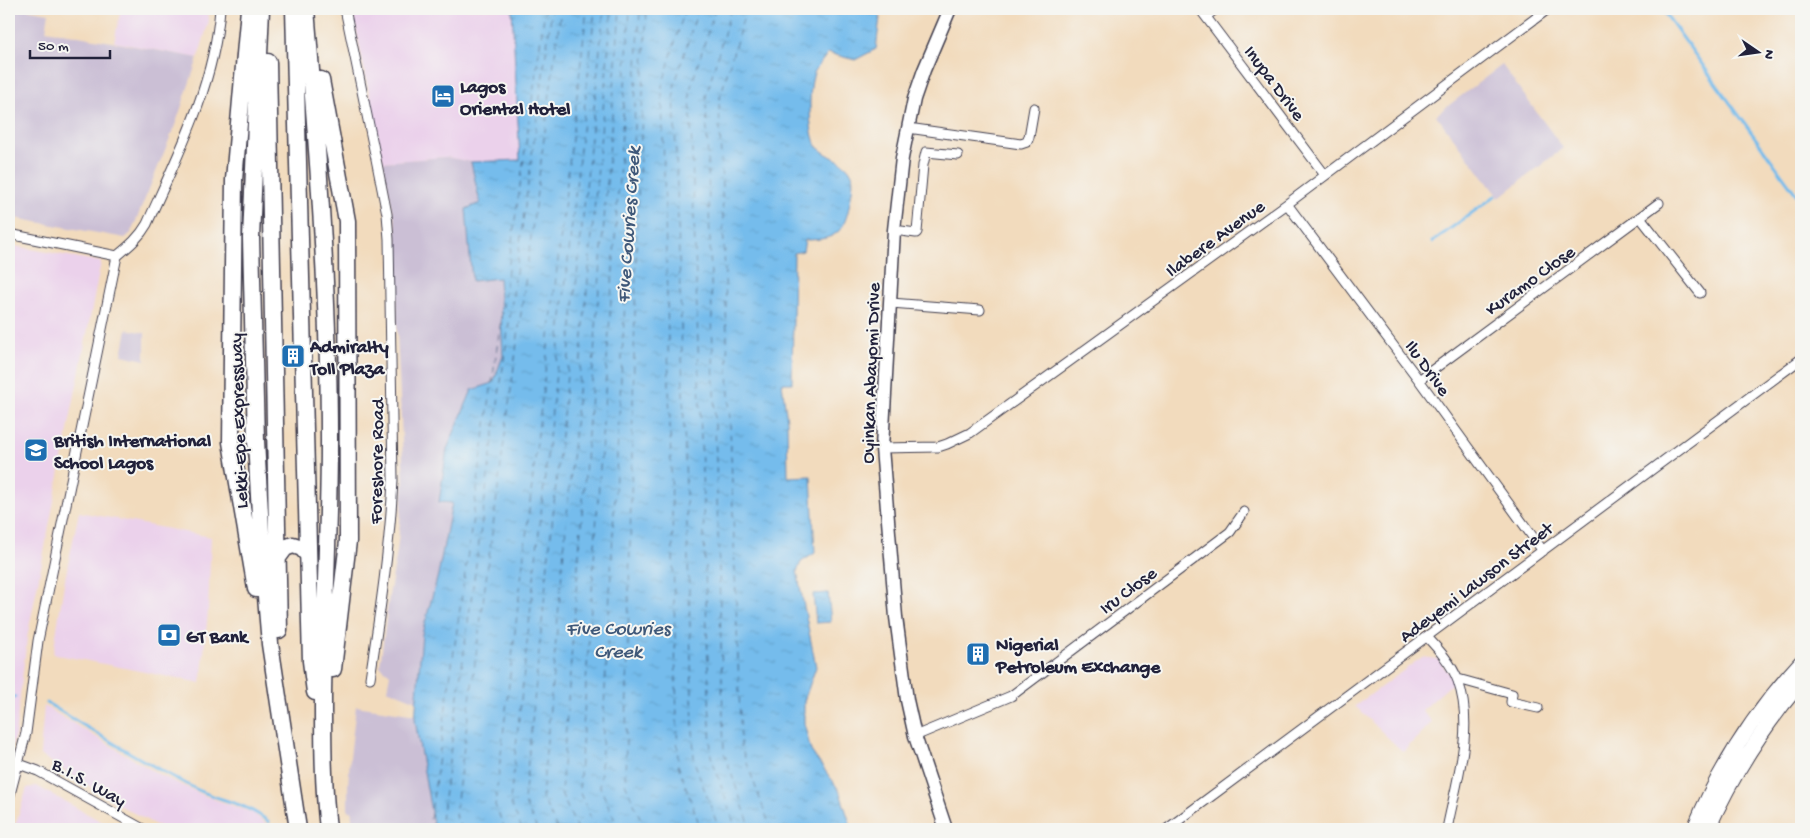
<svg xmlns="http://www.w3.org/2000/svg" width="1810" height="838" viewBox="0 0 1810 838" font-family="'Gochi Hand',sans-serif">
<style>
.built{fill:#ebd1eb}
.industrial{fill:#cbbfd5}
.water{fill:url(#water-ripples);stroke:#4b6f94}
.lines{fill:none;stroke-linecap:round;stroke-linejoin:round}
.stream{stroke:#74bcec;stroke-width:3}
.ferry{stroke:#3f5879;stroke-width:1;stroke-dasharray:6 5;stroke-linecap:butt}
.street-casing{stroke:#413e4e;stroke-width:11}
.secondary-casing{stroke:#413e4e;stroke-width:15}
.primary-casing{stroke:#413e4e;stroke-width:16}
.highway-casing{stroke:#413e4e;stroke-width:19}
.street{stroke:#fff;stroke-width:9}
.secondary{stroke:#fff;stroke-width:12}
.primary{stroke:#fff;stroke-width:14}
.highway{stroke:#fff;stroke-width:16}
.labels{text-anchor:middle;stroke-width:4;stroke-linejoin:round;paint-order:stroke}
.street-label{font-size:19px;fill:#22223b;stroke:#f6f6f2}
.poi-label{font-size:19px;font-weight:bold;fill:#22223b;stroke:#f6f6f2;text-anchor:start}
.water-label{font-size:20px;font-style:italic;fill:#3f5879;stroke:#f6f6f2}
</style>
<defs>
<pattern id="water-ripples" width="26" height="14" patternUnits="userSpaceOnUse" patternTransform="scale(1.25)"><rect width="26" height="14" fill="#74bcec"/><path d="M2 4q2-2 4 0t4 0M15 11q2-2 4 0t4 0" fill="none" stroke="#64a1cb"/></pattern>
</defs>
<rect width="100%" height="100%" fill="#f6f6f2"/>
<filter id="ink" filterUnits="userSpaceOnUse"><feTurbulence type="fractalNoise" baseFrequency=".02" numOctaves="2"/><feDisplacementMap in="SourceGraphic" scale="10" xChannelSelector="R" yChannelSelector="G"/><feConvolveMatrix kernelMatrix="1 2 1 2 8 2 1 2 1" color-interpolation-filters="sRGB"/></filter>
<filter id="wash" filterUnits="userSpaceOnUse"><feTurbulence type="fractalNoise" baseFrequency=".0096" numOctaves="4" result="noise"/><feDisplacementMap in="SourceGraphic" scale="20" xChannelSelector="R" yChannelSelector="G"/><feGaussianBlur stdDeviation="1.12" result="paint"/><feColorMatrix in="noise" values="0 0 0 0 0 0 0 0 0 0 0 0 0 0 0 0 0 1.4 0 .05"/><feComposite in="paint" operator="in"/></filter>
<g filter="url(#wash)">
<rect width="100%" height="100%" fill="#f2dbbd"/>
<path class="built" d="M121,9H208L209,21L198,58L114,42Z
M352,9H512L520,160L471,162L446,157L383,162Z
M9,245L101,262L27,638L15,736L9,754Z
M79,512L211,537L208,612L201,683L53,654L64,584Z
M1422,657L1438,659L1455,681L1422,710L1432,722L1403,752L1355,706Z
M44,706L160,775L205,796L253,813L272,829H168L156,825L121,806L40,755Z
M37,786L42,789L115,829H14L27,788Z"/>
<path class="industrial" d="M9,9H25L49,13L46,30L198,58L176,123L131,233L125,238L9,217Z
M1502,65L1563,148L1499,198L1436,115Z
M446,157L471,162L480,203L473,281L499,277L503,356L493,383L439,501L452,502L438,575L422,634L417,701L387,689L390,674L380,666L389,596L397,552L404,483L397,331L396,227L383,162Z
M127,329L145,333V360L122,355Z
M356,706L416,715L415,720L434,829L360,827L352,821V811H348V785L350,757Z"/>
<path class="water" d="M512,9H881L876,49L855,60L828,53C824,59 818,65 815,71C808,84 808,135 817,146C826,158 846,159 852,174C854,181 852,191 851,197C845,230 840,240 805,240L803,251L794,253L792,383H782L787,421L788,477L811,476L815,553L801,562L797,571L816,667L804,701V723L811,751L839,790L852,829H434L415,720L422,634L438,575L452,503L439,502L447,449L472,390L493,383L503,356L499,278L472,281L466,209L480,203L471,162L520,160Z
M828,593L831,622L816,623L813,594Z"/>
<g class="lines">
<path class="stream" d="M1662,9L1801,201
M1432,242L1495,196
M9,696L15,697
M47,703C96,733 145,763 196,789C223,802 245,802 269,822"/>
<path class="ferry" d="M685,9L662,86L678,765L701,829
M698,9L674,87L694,761L719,829
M715,9L690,90L711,756L736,829
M731,9L706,96L724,753L751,829
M746,9L719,101L741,747L771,829
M435,829L430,820L545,9
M445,829L441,820L552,9
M461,829L455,815L561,9
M505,829L495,805L587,9
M522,829L510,802L595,9
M537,829L524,801L604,9
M557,829L542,797L612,9
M577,829L561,793L620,9
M596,829L579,791L630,9
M619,829L600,787L640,9
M645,829L625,783L637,218L647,9"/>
</g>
</g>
<g filter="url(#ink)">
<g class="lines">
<g class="street-casing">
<path id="street" d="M345,9L376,159L387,214L389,239L393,480C390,546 380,612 370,678
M1200,9L1325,175
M1206,16L1216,9
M908,128L1021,144L1027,142L1029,137L1034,108
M1287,204L1419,380L1543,551
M1640,217L1700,293
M894,230L916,233L917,232L923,165L926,152L958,155
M9,234L117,256
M117,256C129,246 139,238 147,224C178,155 214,86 220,9
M891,303L980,310
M1419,380L1659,203
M882,448L938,447L947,444L970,433L1287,204L1548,9
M1427,637C1439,650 1452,664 1458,681C1475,729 1456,782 1447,829
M1458,679L1512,694L1511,702L1538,708
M915,736L1011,696L1230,532L1244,512
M19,764L38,771L143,829
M9,798L26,733L38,641L117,256
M1167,829L1801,359"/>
</g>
<g class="secondary-casing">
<path id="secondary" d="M946,829L915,736L907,700L896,617L882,448L894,230L902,158L914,99L924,70L950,9"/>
</g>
<g class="primary-casing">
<path id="primary" d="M1694,829C1719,768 1756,711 1801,662
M1708,829C1732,775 1763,727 1801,682"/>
</g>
<g class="highway-casing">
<path id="highway" d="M249,9L234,180L231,442L256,589
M261,9L251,238L256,441L262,550L270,644L298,829
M294,9L311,661L315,692
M306,9C318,153 329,297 329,441C329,527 324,612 323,697C323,742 323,785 328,829
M268,62L279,630
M321,80L347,221L348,541L333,669
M277,559L285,548L293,545L302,548L308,555"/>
</g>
<use href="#street" class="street"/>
<use href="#secondary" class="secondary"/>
<use href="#primary" class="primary"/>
<use href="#highway" class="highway"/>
</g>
</g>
<defs>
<g id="hotel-square" transform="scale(1.25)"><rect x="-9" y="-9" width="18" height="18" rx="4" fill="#1f6fb2" stroke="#f6f6f2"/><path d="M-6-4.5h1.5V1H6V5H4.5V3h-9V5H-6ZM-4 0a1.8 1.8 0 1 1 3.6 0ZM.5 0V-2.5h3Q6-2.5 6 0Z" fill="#fff"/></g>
<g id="building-square" transform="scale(1.25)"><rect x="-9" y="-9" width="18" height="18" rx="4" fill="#1f6fb2" stroke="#f6f6f2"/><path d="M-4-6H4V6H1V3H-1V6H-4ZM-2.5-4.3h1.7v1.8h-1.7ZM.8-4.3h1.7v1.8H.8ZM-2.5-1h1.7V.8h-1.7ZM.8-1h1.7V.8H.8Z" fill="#fff"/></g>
<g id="school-square" transform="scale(1.25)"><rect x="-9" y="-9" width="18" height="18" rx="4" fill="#1f6fb2" stroke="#f6f6f2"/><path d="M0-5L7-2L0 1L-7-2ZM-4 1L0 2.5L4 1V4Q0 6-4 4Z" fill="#fff"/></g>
<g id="bank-square" transform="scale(1.25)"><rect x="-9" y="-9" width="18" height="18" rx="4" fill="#1f6fb2" stroke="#f6f6f2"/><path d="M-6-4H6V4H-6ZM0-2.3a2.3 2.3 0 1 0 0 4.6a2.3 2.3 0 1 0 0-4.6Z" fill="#fff"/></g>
</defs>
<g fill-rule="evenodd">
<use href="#hotel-square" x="443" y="96"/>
<use href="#building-square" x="293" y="356"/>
<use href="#school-square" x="36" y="450"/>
<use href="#bank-square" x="169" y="635"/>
<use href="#building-square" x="978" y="654"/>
</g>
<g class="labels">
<g class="street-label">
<text transform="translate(1276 82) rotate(53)" y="7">Inupa Drive</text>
<text transform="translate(1214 237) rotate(-36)" y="7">Ilabere Avenue</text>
<text transform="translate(1529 279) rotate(-36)" y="7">Kuramo Close</text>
<text transform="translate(1429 367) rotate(54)" y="7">Ilu Drive</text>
<text transform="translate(869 373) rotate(-88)" y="7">Oyinkan Abayomi Drive</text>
<text transform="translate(237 421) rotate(-92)" y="7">Lekki-Epe Expressway</text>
<text transform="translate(375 461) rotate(-89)" y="7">Foreshore Road</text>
<text transform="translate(1475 581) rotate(-37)" y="7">Adeyemi Lawson Street</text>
<text transform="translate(1127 589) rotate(-37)" y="7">Iru Close</text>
<text transform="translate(90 781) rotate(29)" y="7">B.I.S. Way</text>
</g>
<g class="poi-label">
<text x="460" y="92">Lagos<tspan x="460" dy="22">Oriental Hotel</tspan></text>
<text x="310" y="352">Admiralty<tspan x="310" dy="22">Toll Plaza</tspan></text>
<text x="54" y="446">British International<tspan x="54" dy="22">School Lagos</tspan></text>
<text x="186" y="642">GT Bank</text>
<text x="996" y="650">Nigerial<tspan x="996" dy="22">Petroleum Exchange</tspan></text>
</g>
<g class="water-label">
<text transform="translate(627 225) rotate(-86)" y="7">Five Cowries Creek</text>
<text x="618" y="634">Five Cowries<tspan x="618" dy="23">Creek</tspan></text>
</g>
</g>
<rect width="1810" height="838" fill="none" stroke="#f6f6f2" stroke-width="30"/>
<g transform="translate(1758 52) rotate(103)" stroke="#f6f6f2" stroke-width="4" paint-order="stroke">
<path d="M0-4L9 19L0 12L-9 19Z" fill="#22223b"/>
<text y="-8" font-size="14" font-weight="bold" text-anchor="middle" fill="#22223b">N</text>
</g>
<path d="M30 50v8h80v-8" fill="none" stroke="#22223b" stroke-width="2.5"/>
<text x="38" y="50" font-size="15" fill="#22223b" stroke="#f6f6f2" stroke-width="4" paint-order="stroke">50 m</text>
</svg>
